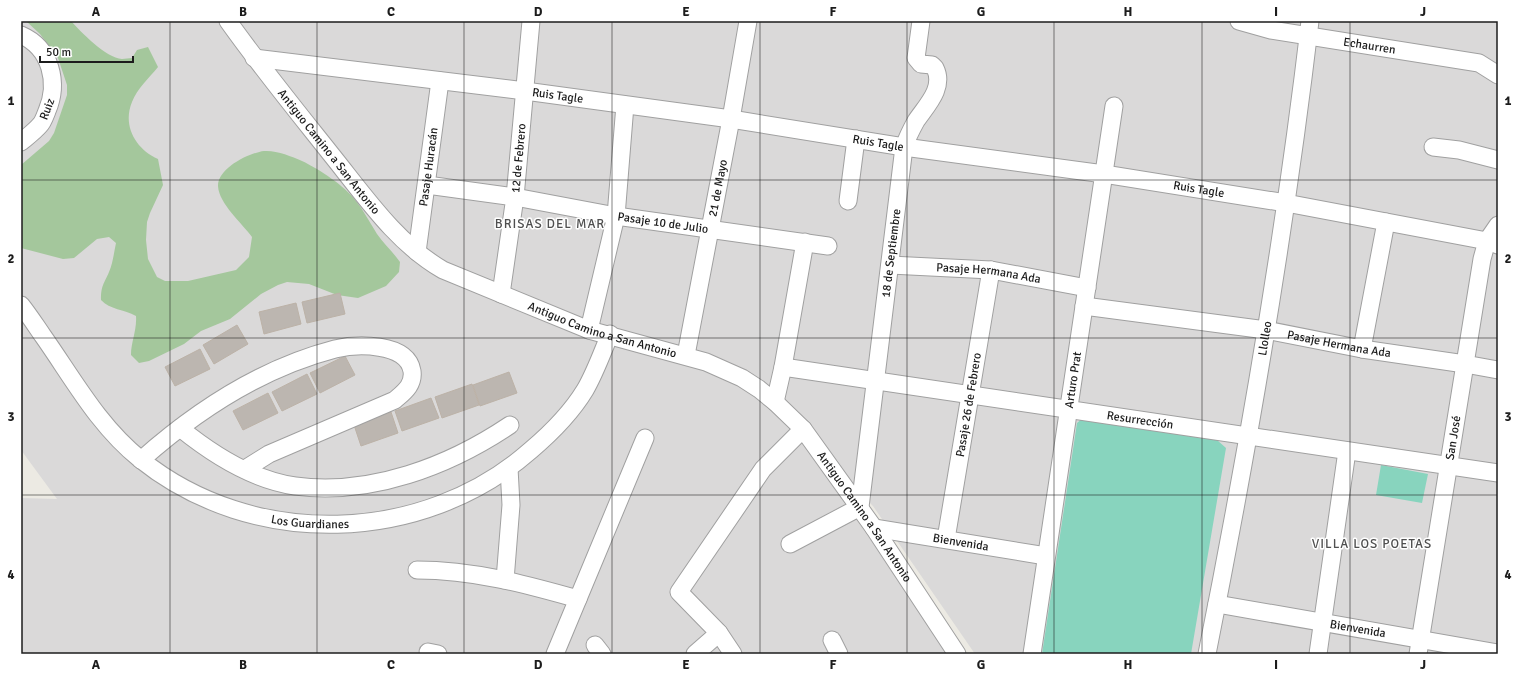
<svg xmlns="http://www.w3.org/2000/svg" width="1519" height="675" viewBox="0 0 1519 675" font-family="Signika,sans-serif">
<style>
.residential{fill:#dad9d9}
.forest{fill:#a4c79c}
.pitch{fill:#88d4be}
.building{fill:#bcb6b0;stroke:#bcb2a7}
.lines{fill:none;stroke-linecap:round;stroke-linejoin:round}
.minor-casing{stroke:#a0a0a0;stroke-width:19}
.minor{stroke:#fff;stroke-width:17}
.grid{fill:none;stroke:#1c1c1c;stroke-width:1;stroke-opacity:0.55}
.labels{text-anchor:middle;stroke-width:3;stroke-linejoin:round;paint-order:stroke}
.street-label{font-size:12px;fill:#1c1c1c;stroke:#fff}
.neighbourhood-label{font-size:13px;letter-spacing:1px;fill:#4f4f4f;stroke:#fff}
.neatline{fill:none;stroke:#1c1c1c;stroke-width:1.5}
.grid-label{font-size:13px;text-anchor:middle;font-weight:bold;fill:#1c1c1c}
</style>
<rect width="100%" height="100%" fill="#eceae3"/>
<path class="residential" d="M21,21H1498V654H975L873,506L788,422L951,654H21V498L57,499L21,450Z"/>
<path class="forest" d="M26,21H71C81,32 106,58 122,59C125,59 129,58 132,58L137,50L148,47L158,67C149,78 137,89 132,102C122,126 136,149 158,159L163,185L150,213L147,222L146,240L148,259L157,277L165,281H188L236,270L249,257L252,237C242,223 219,204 218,186C218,168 249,153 264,151C276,150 291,156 302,161C319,169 345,186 356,201C364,211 370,223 377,234C384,244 393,252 400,262L399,272L386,286L358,298L337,295L309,284L287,282L278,285L261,294L230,319L201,331L184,344L149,361L139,363L131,355C131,342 137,330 136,316C124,309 110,310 101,300C101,285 104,284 109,272C113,263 114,252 116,243L109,237L97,239L74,258L63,259L21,248V165L49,141L54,133L67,95V85L58,58L40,34Z"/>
<path class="pitch" d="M1085,416L1217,440L1226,448L1191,654H1042L1077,423Z
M1381,465L1428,474L1422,503L1376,495Z"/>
<path class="building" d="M340,293L345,314L307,323L302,302Z
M296,303L301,324L264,334L259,312Z
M237,325L248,344L214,364L203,345Z
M200,349L210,369L175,386L165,367Z
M345,356L355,375L320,393L310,373Z
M509,372L517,393L480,406L473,385Z
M307,374L317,394L282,411L272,392Z
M472,384L479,405L442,418L435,397Z
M268,393L278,413L243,430L233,411Z
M431,398L439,418L402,431L395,411Z
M391,412L398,433L361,446L354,425Z"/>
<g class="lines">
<g class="minor-casing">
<g id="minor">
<path id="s1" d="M228,21C260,66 295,109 330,153C364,195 396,243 443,270L589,330L706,362L742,378L759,389L775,402L803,429L874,528L957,654"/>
<path id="s2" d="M1239,21L1271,30L1479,63L1498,75"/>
<path d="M21,35C51,48 59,83 47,111C45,116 43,122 40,125C35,131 27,137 21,142"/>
<path id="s3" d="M254,58L525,91L731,119L904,147L1104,174L1286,203L1487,241L1498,245"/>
<path d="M1433,147L1459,150L1498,160"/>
<path id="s4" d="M427,185L515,197L616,216L828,246"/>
<path d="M848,201L856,139"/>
<path id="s5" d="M417,252L440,81"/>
<path id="s6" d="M890,265L991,270L1087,288"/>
<path id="s7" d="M501,294L515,197L531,21"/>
<path id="s8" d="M21,305C29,315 36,326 43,336C74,380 98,425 140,459C253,550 423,545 531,450C551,433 571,413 585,390C595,373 602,353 610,334"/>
<path id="s9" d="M1084,306L1266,330L1362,349L1465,364L1498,370"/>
<path d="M589,330L616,216L625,105"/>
<path d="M1362,349L1386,222"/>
<path id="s10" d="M686,355L731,119L748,21"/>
<path id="s11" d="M783,367L1498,473"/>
<path d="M775,402L783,367L805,242"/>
<path d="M180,428C212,454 253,480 295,486C371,496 449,466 510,425"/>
<path d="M141,460C196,411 262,368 335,349C356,344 407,342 412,371C414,385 404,392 395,400L269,454L245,469"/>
<path id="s12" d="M874,528L1046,556"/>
<path id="s13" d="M946,539L991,270"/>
<path id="s14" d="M790,544L860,507L904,147C907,138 911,130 916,121C926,106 945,88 935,68L932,65L921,64L916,58L921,21"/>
<path d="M417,570C473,570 525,584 578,599"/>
<path d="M505,580L511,505L509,468"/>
<path id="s15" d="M1217,604L1498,653"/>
<path d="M832,640L839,654"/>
<path d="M595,645L602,654"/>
<path d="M428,652L438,654"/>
<path d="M555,654L645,438"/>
<path d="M695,654L719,633"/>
<path d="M733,654L719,633L679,592L763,469L803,429"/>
<path id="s16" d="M1032,654L1114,106"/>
<path id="s17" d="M1207,654C1249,444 1285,233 1310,21"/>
<path d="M1318,654L1347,451"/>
<path id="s18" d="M1418,654L1482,259L1487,241L1498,225"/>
</g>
</g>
<use href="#minor" class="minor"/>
</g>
<path class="grid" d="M170,21V654M317,21V654M464,21V654M612,21V654M760,21V654M907,21V654M1054,21V654M1202,21V654M1350,21V654M21,180H1498M21,338H1498M21,495H1498"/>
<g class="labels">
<g class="street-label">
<text dy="4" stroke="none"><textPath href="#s2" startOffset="133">Echaurren</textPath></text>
<text dy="4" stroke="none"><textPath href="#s3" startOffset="306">Ruis Tagle</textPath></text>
<text transform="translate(47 109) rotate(-69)" y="4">Ruiz</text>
<text dy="4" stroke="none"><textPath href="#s3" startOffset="630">Ruis Tagle</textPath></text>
<text dy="4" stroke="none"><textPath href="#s1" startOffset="165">Antiguo Camino a San Antonio</textPath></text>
<text dy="4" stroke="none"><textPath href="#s7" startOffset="137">12 de Febrero</textPath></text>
<text dy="4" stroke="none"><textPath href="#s5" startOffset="86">Pasaje Huracán</textPath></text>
<text dy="4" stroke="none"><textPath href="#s10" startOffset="170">21 de Mayo</textPath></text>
<text dy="4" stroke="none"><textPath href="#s3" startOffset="954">Ruis Tagle</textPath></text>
<text dy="4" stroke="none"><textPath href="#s4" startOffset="239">Pasaje 10 de Julio</textPath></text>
<text dy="4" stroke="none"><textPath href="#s14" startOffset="335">18 de Septiembre</textPath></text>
<text dy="4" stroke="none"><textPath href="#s6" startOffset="99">Pasaje Hermana Ada</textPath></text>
<text dy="4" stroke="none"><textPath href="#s1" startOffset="501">Antiguo Camino a San Antonio</textPath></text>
<text dy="4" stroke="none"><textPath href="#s17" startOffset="321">Llolleo</textPath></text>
<text dy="4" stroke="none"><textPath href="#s9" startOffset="258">Pasaje Hermana Ada</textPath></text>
<text dy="4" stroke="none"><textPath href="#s16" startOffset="277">Arturo Prat</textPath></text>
<text dy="4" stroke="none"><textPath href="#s13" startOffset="136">Pasaje 26 de Febrero</textPath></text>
<text dy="4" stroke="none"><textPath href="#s11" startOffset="361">Resurrección</textPath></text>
<text dy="4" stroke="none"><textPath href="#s18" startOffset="219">San José</textPath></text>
<text dy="4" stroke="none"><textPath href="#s1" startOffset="836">Antiguo Camino a San Antonio</textPath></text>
<text dy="4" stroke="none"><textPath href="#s8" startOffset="380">Los Guardianes</textPath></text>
<text dy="4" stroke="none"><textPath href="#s12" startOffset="88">Bienvenida</textPath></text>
<text dy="4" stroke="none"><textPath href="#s15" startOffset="143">Bienvenida</textPath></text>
</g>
<g class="neighbourhood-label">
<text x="550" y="228">BRISAS DEL MAR</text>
<text x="1372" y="548">VILLA LOS POETAS</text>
</g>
</g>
<rect width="1519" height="675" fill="none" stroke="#ffffff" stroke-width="44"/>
<path d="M40 56v6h93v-6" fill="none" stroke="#1c1c1c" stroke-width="2"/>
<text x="46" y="56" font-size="12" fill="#1c1c1c" stroke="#ffffff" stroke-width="3" paint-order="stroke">50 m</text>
<rect x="22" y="22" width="1475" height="631" class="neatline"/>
<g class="grid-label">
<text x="96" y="16">A</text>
<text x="243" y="16">B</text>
<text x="391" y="16">C</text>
<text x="538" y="16">D</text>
<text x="686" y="16">E</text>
<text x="833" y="16">F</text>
<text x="981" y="16">G</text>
<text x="1128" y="16">H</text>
<text x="1276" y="16">I</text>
<text x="1423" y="16">J</text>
<text x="11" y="105">1</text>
<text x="1508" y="105">1</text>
<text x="11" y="263">2</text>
<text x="1508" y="263">2</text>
<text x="11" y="421">3</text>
<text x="1508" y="421">3</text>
<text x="11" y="579">4</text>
<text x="1508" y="579">4</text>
<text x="96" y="669">A</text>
<text x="243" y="669">B</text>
<text x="391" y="669">C</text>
<text x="538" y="669">D</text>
<text x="686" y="669">E</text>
<text x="833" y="669">F</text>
<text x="981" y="669">G</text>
<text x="1128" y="669">H</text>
<text x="1276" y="669">I</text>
<text x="1423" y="669">J</text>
</g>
</svg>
